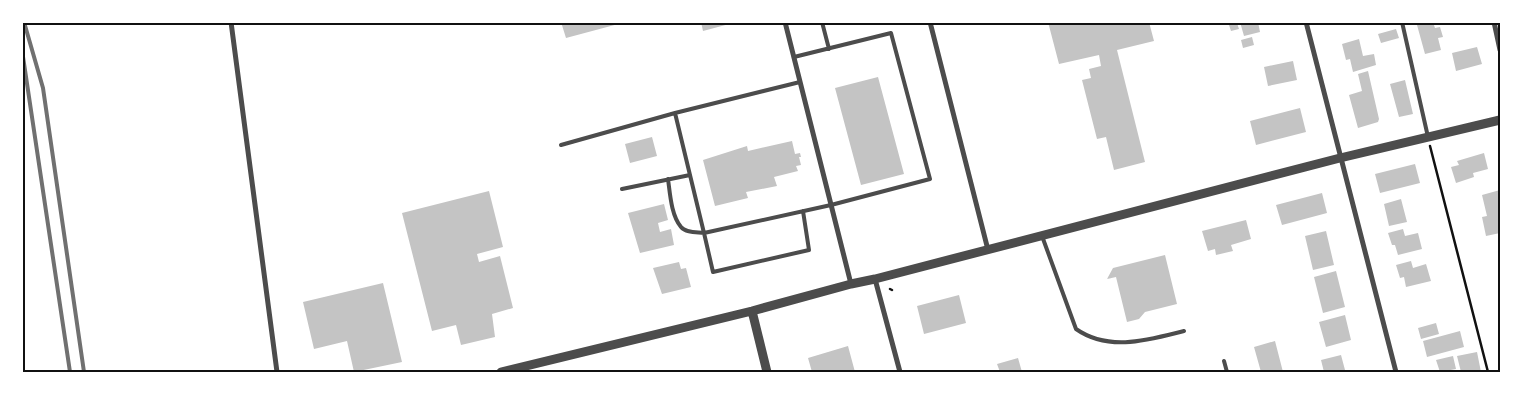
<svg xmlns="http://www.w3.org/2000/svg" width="1523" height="395" viewBox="0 0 1523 395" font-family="Arial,sans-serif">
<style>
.building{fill:#c4c4c4}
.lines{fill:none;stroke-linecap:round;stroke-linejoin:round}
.path{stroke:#111;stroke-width:2.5}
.service{stroke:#4c4c4c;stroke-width:4}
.minor{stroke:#4c4c4c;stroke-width:5}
.tertiary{stroke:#4c4c4c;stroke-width:9}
.rail{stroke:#707070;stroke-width:4}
.neatline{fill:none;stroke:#111;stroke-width:2}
</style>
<rect width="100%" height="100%" fill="#fff"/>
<path class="building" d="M561,22H621L622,23L566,38Z
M701,22H732L733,23L703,31Z
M1048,22H1149L1154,41L1117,50L1145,162L1114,170L1106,137L1097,139L1082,80L1091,78L1089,69L1101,66L1099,55L1059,64Z
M1240,22H1258L1260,32L1244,36Z
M1428,22H1433L1435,28L1440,27L1443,37L1438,38L1441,50L1425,54L1417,25Z
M1237,23L1239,29L1231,31L1229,25Z
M1396,29L1399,38L1381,43L1378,34Z
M1252,37L1254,45L1243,48L1241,40Z
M1359,39L1363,56L1374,54L1376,65L1353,72L1350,59L1346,60L1342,44Z
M1477,47L1482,64L1456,71L1452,53Z
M1293,61L1297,80L1268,86L1264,67Z
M1368,71L1379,119L1378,122L1358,128L1349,95L1362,91L1358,74Z
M878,77L904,174L861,185L835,88Z
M1405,80L1413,114L1399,117L1390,84Z
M1300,108L1306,132L1256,145L1250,121Z
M652,137L657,156L630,163L625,144Z
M792,141L795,154L800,153L801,157H799L801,165L796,166L798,171L774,177L777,186L746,192L748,198L715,206L703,160L747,146L748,151Z
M1484,153L1488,169L1473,173L1474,177L1456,183L1451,167L1459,165L1457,161Z
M1415,164L1420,183L1380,193L1375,174Z
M1500,190V233L1486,236L1482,217L1487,216L1482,195Z
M489,191L503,247L477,254L479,262L500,256L513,308L492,314L495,337L461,345L456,325L432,331L402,213Z
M1322,193L1327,213L1282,225L1276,205Z
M1401,199L1407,222L1389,226L1384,204Z
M664,204L668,220L658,223L660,232L671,229L674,245L640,253L628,213Z
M1246,220L1251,239L1231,245L1233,251L1216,255L1215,249L1208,251L1202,231Z
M1403,229L1405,236L1418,233L1422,249L1398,255L1395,245H1392L1388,233Z
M1326,231L1334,265L1313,270L1305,236Z
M1165,255L1177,304L1145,312L1139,319L1127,322L1116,277L1107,279L1113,268Z
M1411,261L1413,268L1426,264L1431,281L1406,287L1404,277L1400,278L1396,265Z
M679,262L681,269L686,268L691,287L662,294L653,268Z
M1336,271L1345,307L1323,313L1314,277Z
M383,283L402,362L354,372L347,341L314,349L303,302Z
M959,295L966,323L924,334L917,306Z
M1345,315L1351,340L1326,347L1319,322Z
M1436,323L1439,334L1421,339L1418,328Z
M1460,331L1464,347L1427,357L1423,341Z
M1275,341L1283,372H1261L1254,347Z
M848,346L855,372H812L808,358Z
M1477,352L1481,372H1461L1457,356Z
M1341,355L1345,370L1324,372L1321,360Z
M1453,356L1456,369L1440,372L1436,360Z
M1018,358L1022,372H1000L997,364Z"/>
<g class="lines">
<path class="path" d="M1430,146L1488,372
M890,289L892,290"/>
<path class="service" d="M822,22L829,49
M1402,22L1428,137
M675,113L800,82
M561,145L675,113L704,233L831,205L930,179L891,33L794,57
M668,179C670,193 671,215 681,227C686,233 697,232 704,233L713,272L809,250L803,211
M622,189L690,175
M1042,236L1076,329C1109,352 1148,340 1184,331
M1224,361L1227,372"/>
<path class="minor" d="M231,22L277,372
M785,22L851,284
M930,22L988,250
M1306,22L1396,372
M1494,22L1500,50
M875,279L900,372"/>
<path class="tertiary" d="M752,311L767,372
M501,372L752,311L851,284L875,279L1340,158L1500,120"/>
<path class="rail" d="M24,22L43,88L84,372
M22,50L70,372"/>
</g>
<rect width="1523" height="395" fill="none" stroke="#ffffff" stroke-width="48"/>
<rect x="24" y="24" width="1475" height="347" class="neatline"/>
</svg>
